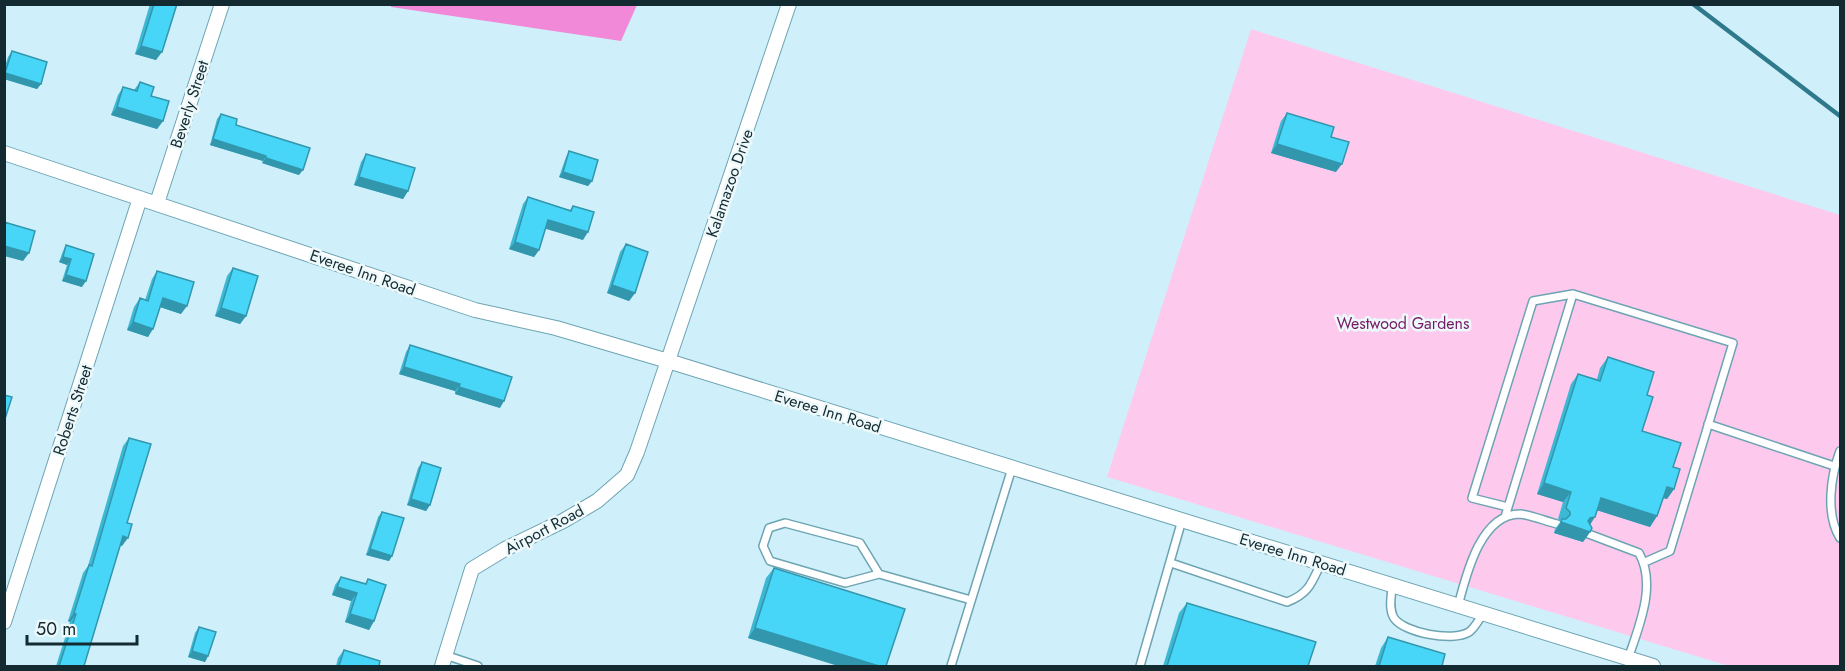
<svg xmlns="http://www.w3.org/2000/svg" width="1845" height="671" viewBox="0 0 1845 671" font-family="Jost,sans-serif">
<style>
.green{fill:#fdcaee}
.forest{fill:#f289d8}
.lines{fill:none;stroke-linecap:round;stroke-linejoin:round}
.stream{stroke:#2e798c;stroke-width:4.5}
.service-casing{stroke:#6da4b3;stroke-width:10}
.minor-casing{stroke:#6da4b3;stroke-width:16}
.service{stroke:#fff;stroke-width:7}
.minor{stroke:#fff;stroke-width:14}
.wall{fill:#3db8d4}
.shaded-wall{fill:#3296ad}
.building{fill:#47d6f7;stroke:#3296ad;stroke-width:1.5}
.labels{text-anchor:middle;stroke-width:5;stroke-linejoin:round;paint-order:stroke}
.street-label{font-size:16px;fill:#132a30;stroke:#eef9fc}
.park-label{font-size:16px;fill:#771b66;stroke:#eef9fc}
</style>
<rect width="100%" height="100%" fill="#cff0fa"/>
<path class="green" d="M1251,29L1840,215V666H1729L1107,477Z"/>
<path class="forest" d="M391,5V4L637,5L621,41L391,7Z"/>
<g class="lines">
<path class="stream" d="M1693,4L1840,116"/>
<g class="service-casing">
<path id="service" d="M1708,424L1834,466
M1840,451C1831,475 1825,514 1840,538
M1508,507L1472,498L1533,301L1573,294
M1505,517L1573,294L1733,343L1670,551L1645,562
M1586,533L1639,553C1657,585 1639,626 1628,659
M1171,563L1287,602C1309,594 1312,582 1321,563
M879,574L860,543L785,523L769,528L763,546L770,561L845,583L879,574L971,600
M1392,585C1392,595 1388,608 1394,618C1404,633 1453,642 1469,632C1475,628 1479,619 1483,614
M1458,606C1466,576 1480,514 1520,514C1531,515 1545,521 1557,524
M445,655L478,666
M951,666L1012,468
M1140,666L1182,520"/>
</g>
<g class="minor-casing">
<path id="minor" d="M4,153L475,310L556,328L668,361L1653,666
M157,203L222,4
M4,622L140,198
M442,666L472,569L505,549L563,521L597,501L627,475L637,452L789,4"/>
</g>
<use href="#service" class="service"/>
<use href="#minor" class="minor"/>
</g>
<path class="wall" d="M150,4H177L156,60L135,54Z
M12,51L41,84L37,89L4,79V69L8,57Z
M140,82L151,96L163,121L157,129L111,115L118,95L123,87L134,90Z
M1287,113L1336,172L1271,153L1281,121Z
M221,114L236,125L299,175L262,163L263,161L210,145L217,119Z
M569,151L592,181L588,186L559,177L566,157Z
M366,154L408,191L403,199L354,185L361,162Z
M528,197L570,210L573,206L583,240L546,228L539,250L534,257L509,249L523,204Z
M626,244L635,293L629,301L607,293L620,252Z
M66,245L82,287L62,281L67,265L59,262L63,251Z
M233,268L246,316L240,324L215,316L227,276Z
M157,271L181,314L160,307L148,337L127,330L134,307L140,298L145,300L152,279Z
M410,345L500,408L455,394V391L399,374L406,352Z
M1608,357L1647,395L1642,431L1673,467L1674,489L1667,499L1663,498L1657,516L1650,527L1597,510L1590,524V532L1583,542L1554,533L1555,529L1561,521L1558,519L1563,502L1537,494L1571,384L1578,374L1597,379L1600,368Z
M129,438L127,523L122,546L120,545L84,666H56L70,622L68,621L83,573L88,566L123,446Z
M422,462L430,505L426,511L407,505L418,468Z
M382,512L392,556L389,561L366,555L378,517Z
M774,568L886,666L748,638L766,578Z
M341,577L365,584L368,579L374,621L369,630L345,622L351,601L332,595L335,585Z
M1187,603L1308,666H1163L1179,613Z
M199,627L208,656L205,662L188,657L195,633Z
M1388,637L1442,666H1375L1381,648Z
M344,650L379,666H336L338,658Z"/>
<path class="shaded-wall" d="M141,46L162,52L156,60L135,54Z
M5,73L41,84L37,89L4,79Z
M117,107L163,121L157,129L111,115Z
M213,139L266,156L263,161L210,145Z
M1277,144L1342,164L1336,172L1271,153Z
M266,158L303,170L299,175L262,163Z
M563,172L592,181L588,186L559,177Z
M359,177L408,191L403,199L354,185Z
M548,220L588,232L583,240L543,228Z
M515,242L539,250L534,257L509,249Z
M4,246L29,253L23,261L4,256Z
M63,257L71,259L67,265L59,262Z
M66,275L86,281L82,287L62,281Z
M612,285L635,293L629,301L607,293Z
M163,298L187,306L181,314L157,306Z
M221,308L246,316L240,324L215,316Z
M133,322L153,329L148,337L127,330Z
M404,367L460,384L455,391L399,374Z
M459,387L504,401L500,408L455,394Z
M1544,483L1571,492L1563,502L1537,494Z
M1667,487L1674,489L1667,499L1659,497Z
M1601,498L1657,516L1650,527L1593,509Z
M411,499L430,505L426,511L407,505Z
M1595,517L1588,528H1583L1590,518Z
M1561,522L1590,532L1583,542L1554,533Z
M123,536L128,538L122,546L117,544Z
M370,549L392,556L389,561L366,555Z
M337,587L357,593L351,601L332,595Z
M74,613L76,614L70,622L68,621Z
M350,614L374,621L369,630L345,622Z
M755,628L879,666H838L748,638Z
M192,651L208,656L205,662L188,657Z"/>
<path class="building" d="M154,4H177L162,52L141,46Z
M12,51L47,62L41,84L5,73Z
M140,82L154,87L151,96L169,101L163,121L117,107L123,87L137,91Z
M1287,113L1334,127L1331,137L1349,142L1342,164L1277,144Z
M221,114L237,119L236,125L310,148L303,170L266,158V156L213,139Z
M569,151L598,160L592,181L563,172Z
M366,154L415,168L408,191L359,177Z
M528,197L571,211L573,206L594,212L588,232L548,220L539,250L515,242Z
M4,222L35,231L29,253L4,246Z
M626,244L648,252L635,293L612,285Z
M66,245L94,254L86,281L66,275L71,259L63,257Z
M233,268L258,276L246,316L221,308Z
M157,271L194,282L187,306L163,298L153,329L133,322L140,298L148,301Z
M410,345L512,377L504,401L459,387L460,384L404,367Z
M1608,357L1654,372L1647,395L1653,397L1642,431L1681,443L1673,467L1680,469L1674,489L1667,487L1657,516L1601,498L1595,517L1590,518L1588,521L1592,528L1590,532L1561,522L1562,519H1566L1570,515V512L1566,508L1571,492L1544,483L1578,374L1600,381Z
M4,395L12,397L4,422Z
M129,438L151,444L127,523L132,524L128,538L123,536L84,666H59L76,614L74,613L89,565L92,566Z
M422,462L441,468L430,505L411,499Z
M382,512L404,518L392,556L370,549Z
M774,568L905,609L886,666H879L755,628Z
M341,577L366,584L368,579L386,585L374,621L350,614L357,593L337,587Z
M1187,603L1316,642L1308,666H1167Z
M199,627L216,632L208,656L192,651Z
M1388,637L1445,654L1442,666H1379Z
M344,650L380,661L379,666H339Z"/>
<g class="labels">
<g class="street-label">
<text transform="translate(189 104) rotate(-72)" y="6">Beverly Street</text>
<text transform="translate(729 183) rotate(-71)" y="6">Kalamazoo Drive</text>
<text transform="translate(363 272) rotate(19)" y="6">Everee Inn Road</text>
<text transform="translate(72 410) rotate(-72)" y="6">Roberts Street</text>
<text transform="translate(828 411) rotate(17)" y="6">Everee Inn Road</text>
<text transform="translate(544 529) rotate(-28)" y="6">Airport Road</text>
<text transform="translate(1293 554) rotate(17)" y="6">Everee Inn Road</text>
</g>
<g class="park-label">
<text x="1403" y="329">Westwood Gardens</text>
</g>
</g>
<rect width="1845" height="671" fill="none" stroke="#132a30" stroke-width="12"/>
<path d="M27 635v9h110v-9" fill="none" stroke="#132a30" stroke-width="3"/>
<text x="36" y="635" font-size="18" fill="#132a30" stroke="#eef9fc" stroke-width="4.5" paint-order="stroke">50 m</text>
</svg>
